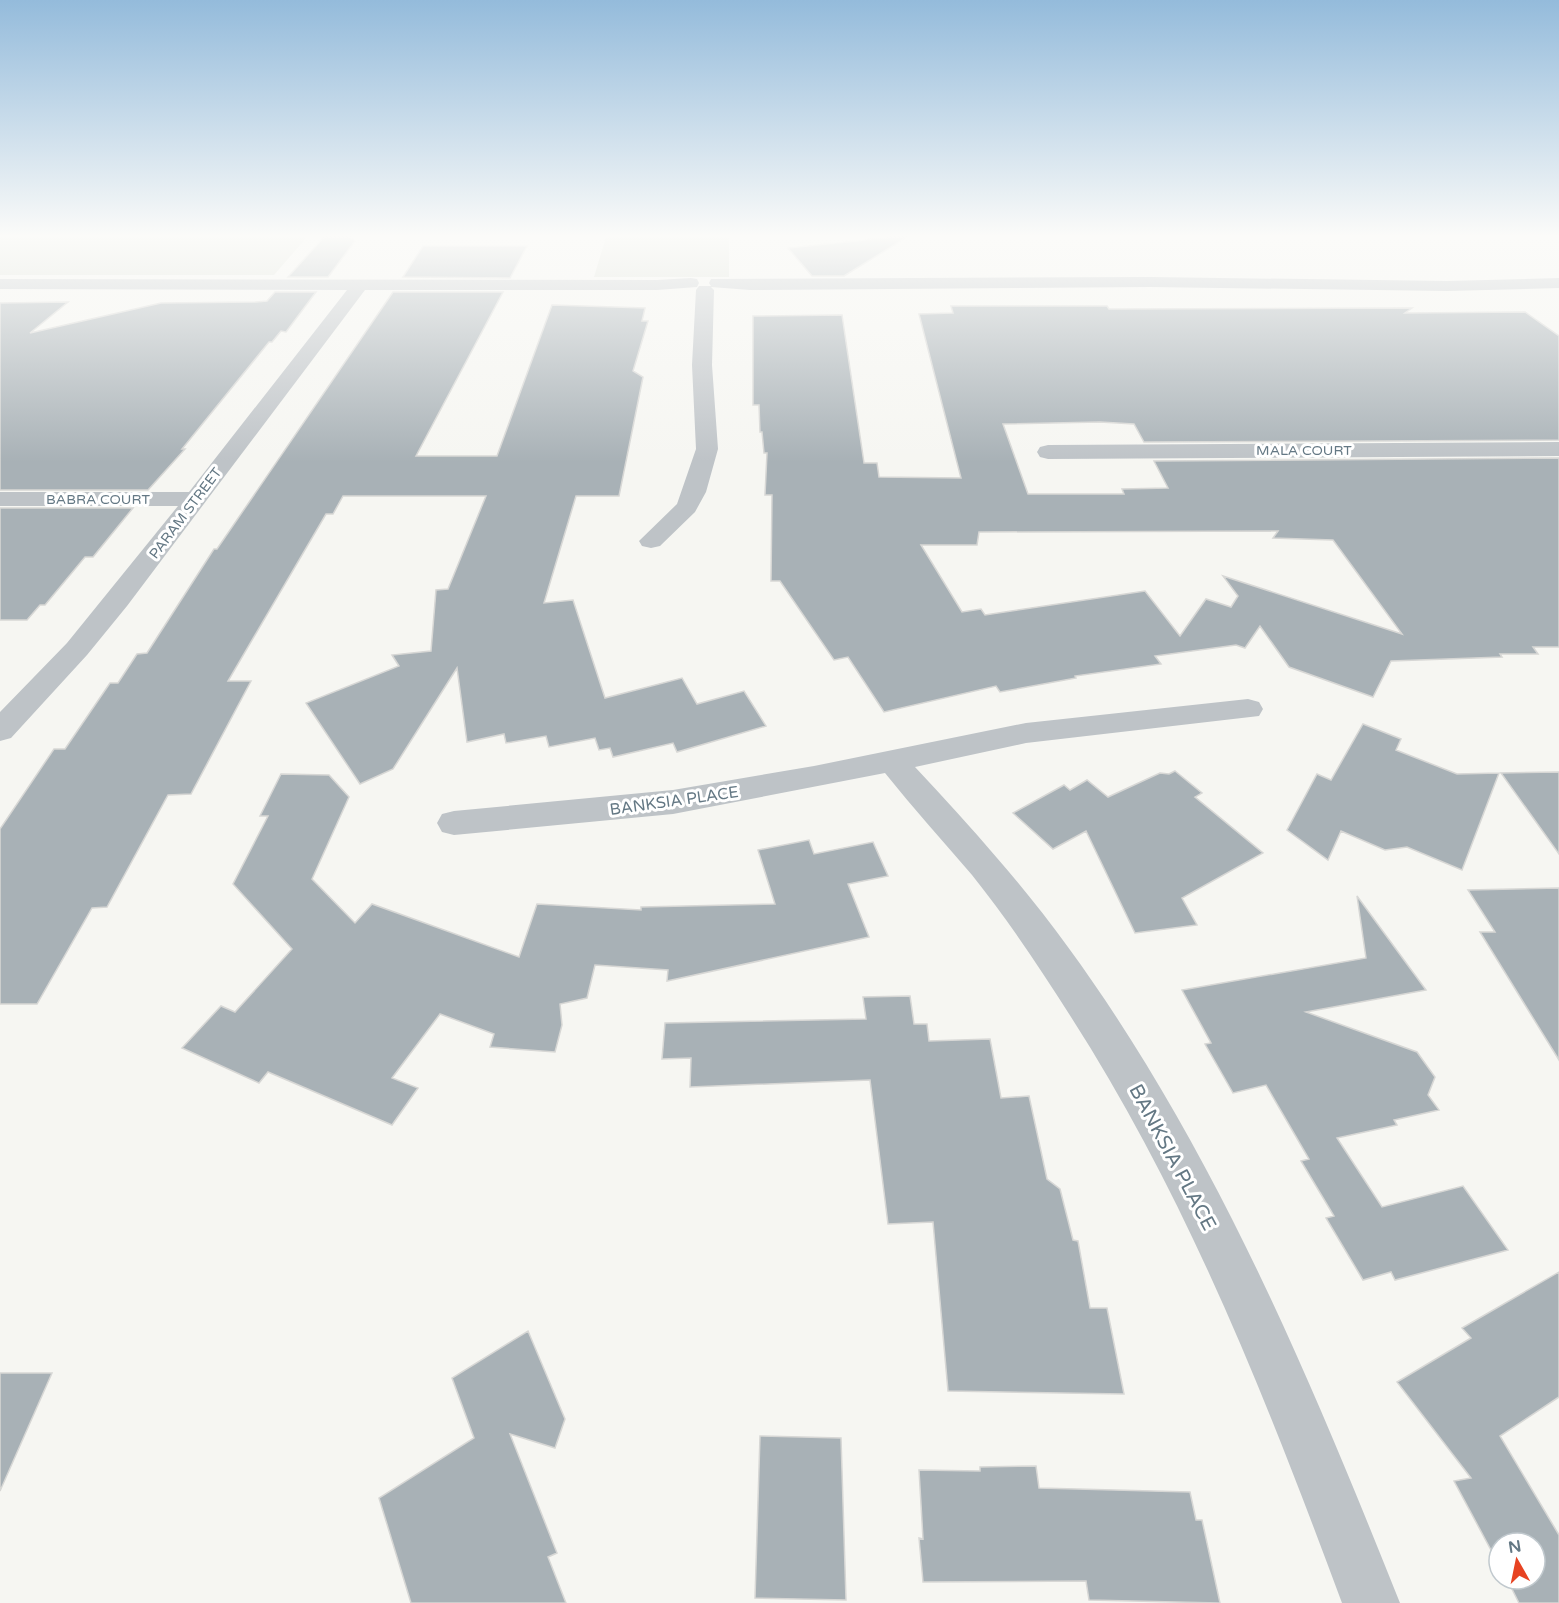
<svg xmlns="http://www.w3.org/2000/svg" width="1559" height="1603" viewBox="0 0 1559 1603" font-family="'Varela Round',sans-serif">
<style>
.green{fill:#d6dbd1}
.building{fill:#a8b1b6;stroke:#d7d7d5;stroke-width:1.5;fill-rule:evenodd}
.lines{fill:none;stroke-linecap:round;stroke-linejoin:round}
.minor{fill:#bec3c7;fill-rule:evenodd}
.labels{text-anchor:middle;stroke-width:6;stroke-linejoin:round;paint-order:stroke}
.far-street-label{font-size:14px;fill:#647884;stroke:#fff}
.street-label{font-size:16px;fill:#647884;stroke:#fff}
.near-street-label{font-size:20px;fill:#647884;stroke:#fff}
</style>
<rect width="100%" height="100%" fill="#f6f6f2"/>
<path class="green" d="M0,237H307L274,275H0Z
M606,237H729V277H594Z"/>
<path class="building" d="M324,237H350L355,241L328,277H288Z
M894,237H907L844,276H812L788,248Z
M423,246H527L510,278L403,277Z
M275,292H316L286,332L281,331L272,342H269L182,449H185L148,490H0V303L68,302L30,333L161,303L256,302L267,301Z
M393,292H503L416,456H497L552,305L645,308L642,321H648L633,371L643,377L619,496H576L544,603L573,600L605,698L682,678L697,704L744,691L766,726L677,752L673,743L613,757L610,748L599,750L595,738L549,747L546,736L506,743L504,734L467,742L457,668L393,769L360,784L306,703L399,666L392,655L431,651L436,590L448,589L486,496H343L333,514H326L228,681H251L191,794L168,795L107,907L92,908L37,1004H0V829L54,749H65L110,683H118L137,654L147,653L214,549H217Z
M951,306H1107L1109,309L1412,308L1405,313L1525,312L1559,336V440L1144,442L1134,424L1100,422L1003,424L1028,494H1124L1122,489L1168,488L1154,461L1559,458V647H1533L1538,654H1500L1502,657L1391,661L1373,697L1289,667L1260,626L1245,648L1236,645L1155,656L1161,664L1075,676L1076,678L1000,692L996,686L884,712L848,657L834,660L780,581H771L772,495H765L767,453H764L762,432H760L759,405H753V316L842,315L864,463H877L879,477L961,478L919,314L953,313ZM1278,531L1273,538L1333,540L1402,634L1223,576L1238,596L1231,607L1206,599L1180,636L1145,591L985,615L981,609L962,612L921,545H977L979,532Z
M0,508H133L93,557H85L45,605H40L27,620H0Z
M1363,724L1401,739L1396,750L1457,774L1499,773L1462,870L1407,847L1385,850L1341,831L1328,860L1287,830L1317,774L1331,780Z
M1175,771L1202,793L1195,797L1263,853L1182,898L1197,925L1135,933L1086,831L1053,849L1013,813L1064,785L1070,790L1087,780L1108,797L1160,773L1169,774Z
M1559,772V854L1501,773Z
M281,774L329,775L349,797L312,879L355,923L372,904L519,957L537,904L641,910V907L775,904L758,850L809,840L814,854L873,842L888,876L848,884L869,937L667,981L668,970L595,965L587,998L560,1004L562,1025L555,1052L490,1047L494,1034L440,1014L392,1078L418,1088L392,1125L268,1072L259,1083L182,1048L221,1006L235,1012L292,949L233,884L268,816H260Z
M1559,888V1060L1480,932H1495L1468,890Z
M1357,896L1426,990L1306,1012L1417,1052L1435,1077L1428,1095L1439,1110L1394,1120L1397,1125L1337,1138L1382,1207L1463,1186L1508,1250L1395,1280L1391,1272L1363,1280L1326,1218L1334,1216L1301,1161L1309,1159L1266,1085L1233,1093L1205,1044L1211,1043L1182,990L1366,958Z
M910,996L914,1024H927L929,1041L990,1039L1001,1098L1029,1096L1047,1179L1060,1189L1073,1240L1078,1241L1090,1308H1107L1124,1394L948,1391L933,1222L888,1224L870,1080L690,1087L691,1058L662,1059L665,1023L866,1019L863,997Z
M1559,1272V1397L1500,1436L1559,1535V1603H1519L1507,1579H1535V1543H1499V1565L1454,1481L1471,1478L1397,1382L1471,1338L1462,1328Z
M528,1331L565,1419L555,1448L510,1434L557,1553L548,1557L566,1603H411L379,1498L474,1438L452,1378Z
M0,1373H52L0,1491Z
M760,1436L841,1438L846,1600L755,1598Z
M1036,1466L1039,1488L1190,1492L1196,1520H1202L1220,1603L1089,1600L1086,1581L923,1582L919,1538L923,1539L919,1470L980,1471V1467Z"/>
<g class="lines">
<path class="minor" d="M1150,277L1447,281L1559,278V288L1447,291L1150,287L750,290L711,287L714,290L712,365L718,449L706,492L695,512L660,546L651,548L642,546L639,541L677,504L696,449L692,365L696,290L699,286H711L709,283L711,279Z
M691,278L697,279L699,283L697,287L657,290H365L127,606L87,655L11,738L0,741V712L67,643L178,506H0V492H189L347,290L0,289V279L657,280Z
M1559,442V456L1048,459L1040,457L1037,452L1040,447L1048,445Z
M1248,699L1259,702L1263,709L1259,716L1026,743L915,767C943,797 971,827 997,858C1052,921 1102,992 1146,1064C1250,1234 1326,1418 1400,1603H1342C1267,1401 1188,1199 1071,1017C1040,968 1008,920 972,875C943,841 913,808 885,773L673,814L454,835L442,832L437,823L442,814L454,811L673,790L814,766L1026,723Z"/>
</g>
<linearGradient id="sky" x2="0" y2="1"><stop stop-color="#94bbdb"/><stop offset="0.51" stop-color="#fbfbf9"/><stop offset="1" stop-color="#fbfbf9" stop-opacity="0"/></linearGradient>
<rect width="1559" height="462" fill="url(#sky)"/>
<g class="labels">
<g class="far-street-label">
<text x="1304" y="455">MALA COURT</text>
<text x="98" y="504">BABRA COURT</text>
<text transform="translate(185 513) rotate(-53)" y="5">PARAM STREET</text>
</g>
<g class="street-label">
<text transform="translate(674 800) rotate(-8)" y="6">BANKSIA PLACE</text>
</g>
<g class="near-street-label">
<text transform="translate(1173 1157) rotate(62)" y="7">BANKSIA PLACE</text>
</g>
</g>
<g transform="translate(1517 1561) rotate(351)"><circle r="28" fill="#ffffff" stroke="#c1c9ce" stroke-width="1.5"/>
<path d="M0-4.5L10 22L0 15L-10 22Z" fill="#e74322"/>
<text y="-9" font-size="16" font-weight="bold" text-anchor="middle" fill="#647884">N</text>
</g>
</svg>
